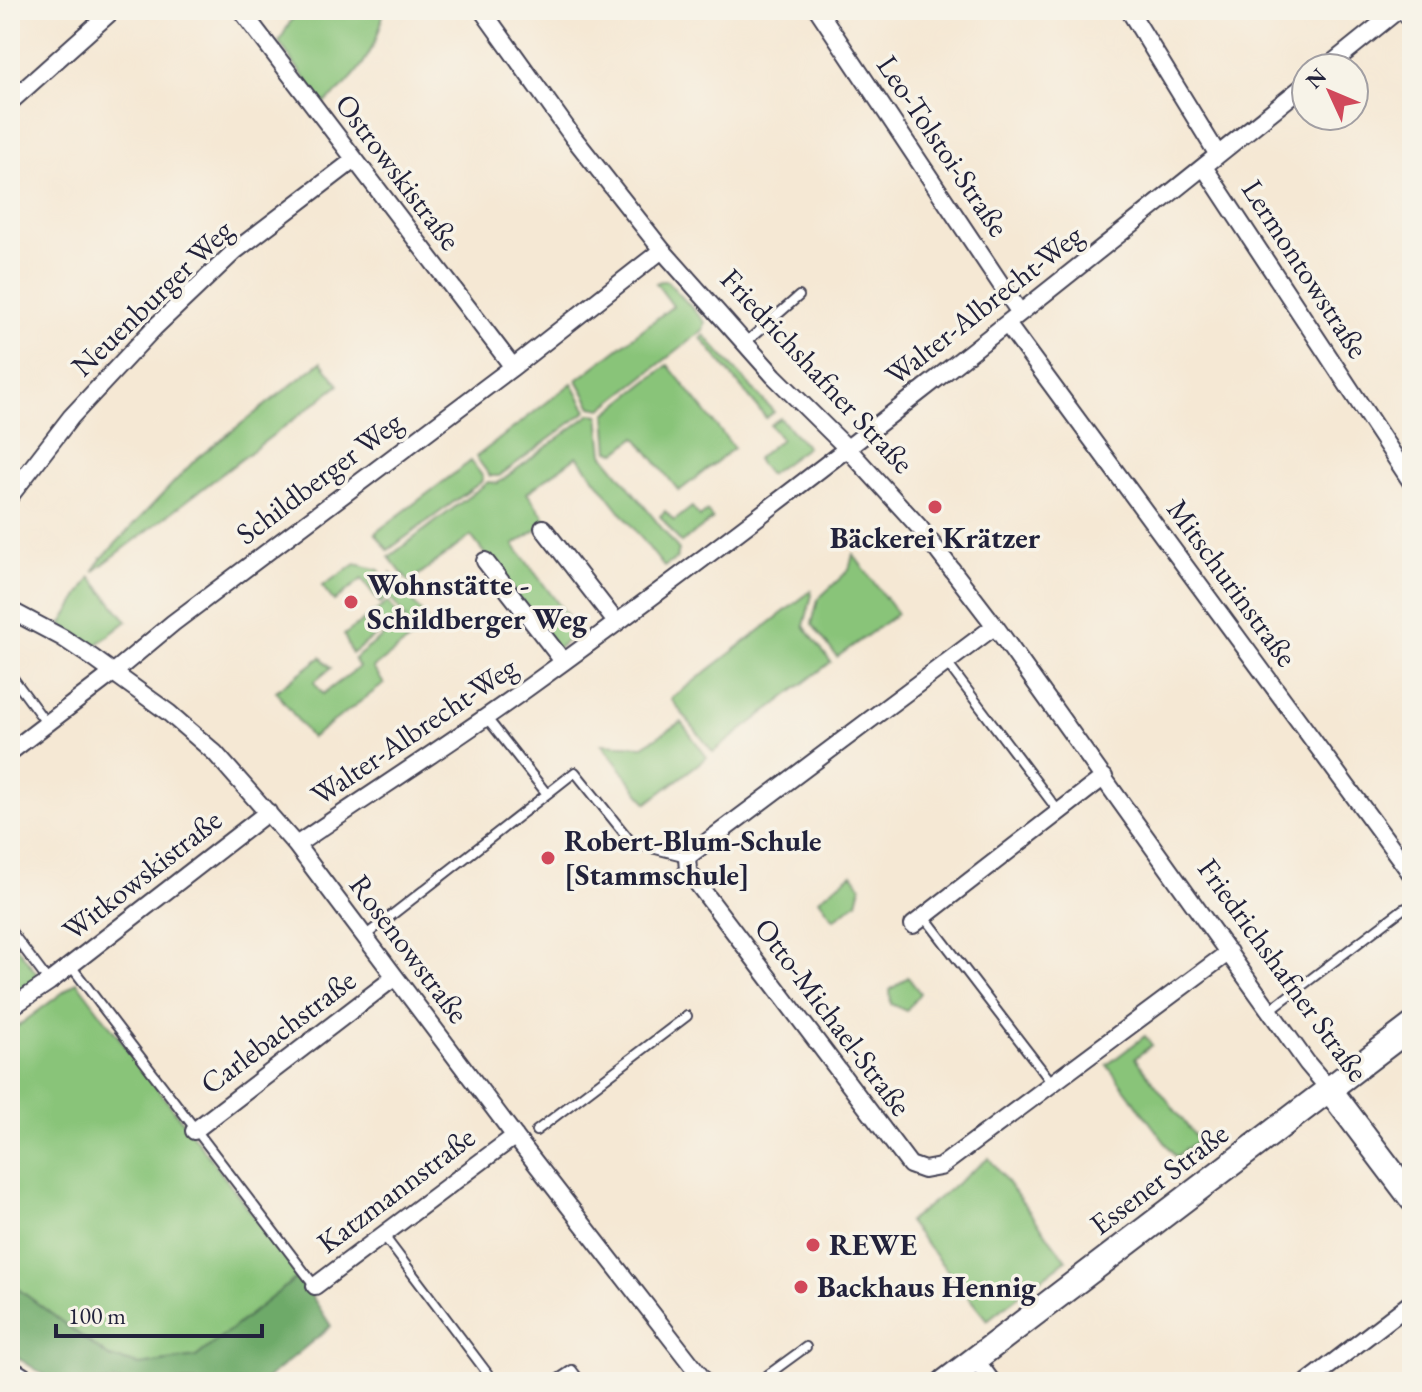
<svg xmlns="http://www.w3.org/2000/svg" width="1422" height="1392" viewBox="0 0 1422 1392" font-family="'EB Garamond',serif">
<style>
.green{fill:#89c479;stroke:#56735a;stroke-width:2}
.forest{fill:#6eaa69;stroke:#486652;stroke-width:2}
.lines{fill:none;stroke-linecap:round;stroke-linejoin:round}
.service-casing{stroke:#424052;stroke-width:12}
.minor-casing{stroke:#424052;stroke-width:20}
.secondary-casing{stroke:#424052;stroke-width:28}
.service{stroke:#fff;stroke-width:8}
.minor{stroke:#fff;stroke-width:16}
.secondary{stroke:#fff;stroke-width:24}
.poi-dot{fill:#d1495b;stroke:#f7f3e8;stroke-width:3}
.labels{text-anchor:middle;stroke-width:7;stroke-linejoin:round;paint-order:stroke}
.street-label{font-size:30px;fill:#22223b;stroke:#f7f3e8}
.poi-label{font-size:30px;font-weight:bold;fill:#22223b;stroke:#f7f3e8;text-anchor:start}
</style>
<rect width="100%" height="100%" fill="#f7f3e8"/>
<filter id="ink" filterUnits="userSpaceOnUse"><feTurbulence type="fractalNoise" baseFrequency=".0125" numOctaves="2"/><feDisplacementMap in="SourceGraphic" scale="16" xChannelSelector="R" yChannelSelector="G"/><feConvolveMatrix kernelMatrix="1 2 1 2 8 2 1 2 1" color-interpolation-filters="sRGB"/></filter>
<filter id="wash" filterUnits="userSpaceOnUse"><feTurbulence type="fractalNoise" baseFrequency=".006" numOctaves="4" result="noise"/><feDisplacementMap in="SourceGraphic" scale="32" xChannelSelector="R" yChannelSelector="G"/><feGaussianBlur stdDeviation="1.8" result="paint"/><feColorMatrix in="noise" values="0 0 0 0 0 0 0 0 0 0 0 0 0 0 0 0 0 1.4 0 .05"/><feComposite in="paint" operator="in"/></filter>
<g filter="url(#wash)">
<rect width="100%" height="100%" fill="#f5e8d4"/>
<path class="green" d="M297,10H384C377,51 356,80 323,104L279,42Z
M661,281H667L705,322L703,330L602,409L592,407L577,380L673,306L656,283Z
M704,335L774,412L766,418L701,338Z
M321,362L339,385L93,572L101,559L196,459Z
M668,365L734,448L679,491L636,437L617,452L609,451L606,414Z
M572,383L587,411L499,476H490L476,457Z
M591,414L599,415L603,454L679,550L676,559L664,567L577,456L527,493L548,522L514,545L569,618L562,623L575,634L557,649L471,536L409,582L389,557L488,482L498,483Z
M780,418L807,447L769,475L756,459L781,439L770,425Z
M471,461L483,477L481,482L388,550L375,533Z
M692,507L700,517L707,511L713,519L681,543L660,516L665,511L674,521Z
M853,554L897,614L837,657L812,624L818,599L849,570Z
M356,564L379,570L386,580L385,599L380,603L362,579L334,601L322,586Z
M391,573L427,620V627L373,668L384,684L311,738L276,691L321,657L331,668L314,682L323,694L359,667L354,659L406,618L389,596Z
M91,577L127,621L95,646L61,625Z
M811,591L812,595L804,626L831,662L713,752L671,699Z
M388,602L399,617L352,654L344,635Z
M681,722L707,757L647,803L602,744L643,746Z
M852,874L861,886L857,902L834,919L819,899Z
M10,938L40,978L10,997Z
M908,977L920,993L906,1011L891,1004L890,990Z
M77,982L299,1276L196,1357L140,1365L109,1357L10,1283V1032Z
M1145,1036L1152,1045L1135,1058L1198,1140L1176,1157L1107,1065Z
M989,1158L1066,1260L987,1320L908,1222Z"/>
<path class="forest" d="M299,1276L331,1326L263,1382H56L10,1353V1283L109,1357L140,1365L196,1357Z"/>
</g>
<g filter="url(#ink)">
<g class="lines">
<g class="service-casing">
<path id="service" d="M745,343L799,296
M947,663L1059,812
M10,674L47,724
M486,717L547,794L575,772L632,843L687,857
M924,916L1052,1083
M10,930L49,982
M365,936L547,794
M71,966L315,1286
M1270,1010L1403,909L1412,906
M536,1131L687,1016
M384,1236L494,1382
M554,1382L572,1370L581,1382
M758,1382L806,1347"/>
</g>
<g class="minor-casing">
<path id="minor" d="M241,10L513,367
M482,10L573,137L662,250L774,376L847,448L920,528L995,626L1307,1063L1329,1089
M818,10L1020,313
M1129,10L1218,155
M1404,10L1412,23
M1326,68L1398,10
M10,102L113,10
M1204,167L1412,483
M1007,324L1412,875
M10,496L71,417L154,328L235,251L354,160
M543,528L616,622
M485,561L563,661
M10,610L63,638L93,658L169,713L215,753L296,845L520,1143L705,1382
M995,626L687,857L688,871L910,1165L924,1170L940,1167L1229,952
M10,752L113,673L173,623L513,367L662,250
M296,845C375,791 456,740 533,684C797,493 1052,289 1306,84
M913,925L1104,777
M10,1008L49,982L268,812
M194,1131L395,977
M315,1286L515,1136
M975,1359L992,1382
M10,1368L32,1382
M1308,1382L1412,1302"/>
</g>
<g class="secondary-casing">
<path id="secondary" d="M1329,1089L1412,1199
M945,1382L1412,1026"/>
</g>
<use href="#service" class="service"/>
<use href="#minor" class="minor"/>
<use href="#secondary" class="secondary"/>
</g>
</g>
<g class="poi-dot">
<circle cx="935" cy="507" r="8"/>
<circle cx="351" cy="602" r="8"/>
<circle cx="548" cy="858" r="8"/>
<circle cx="813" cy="1245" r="8"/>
<circle cx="801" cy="1287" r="8"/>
</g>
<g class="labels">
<g class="street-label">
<text transform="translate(943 146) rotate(56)" y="10">Leo-Tolstoi-Straße</text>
<text transform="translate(398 172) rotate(53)" y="10">Ostrowskistraße</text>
<text transform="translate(1305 269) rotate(57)" y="10">Lermontowstraße</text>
<text transform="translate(152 298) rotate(-44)" y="10">Neuenburger Weg</text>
<text transform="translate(984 305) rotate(-38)" y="10">Walter-Albrecht-Weg</text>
<text transform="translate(817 371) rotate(47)" y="10">Friedrichshafner Straße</text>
<text transform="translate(319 478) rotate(-37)" y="10">Schildberger Weg</text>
<text transform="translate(1232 583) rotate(54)" y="10">Mitschurinstraße</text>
<text transform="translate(414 731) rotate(-34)" y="10">Walter-Albrecht-Weg</text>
<text transform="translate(142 875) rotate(-38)" y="10">Witkowskistraße</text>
<text transform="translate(409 949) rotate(53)" y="10">Rosenowstraße</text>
<text transform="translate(1283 970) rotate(54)" y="10">Friedrichshafner Straße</text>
<text transform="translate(833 1017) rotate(53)" y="10">Otto-Michael-Straße</text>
<text transform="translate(278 1032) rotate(-37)" y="10">Carlebachstraße</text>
<text transform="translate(1159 1179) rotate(-37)" y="10">Essener Straße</text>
<text transform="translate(396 1190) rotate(-37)" y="10">Katzmannstraße</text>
</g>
<g class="poi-label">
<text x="935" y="548" text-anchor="middle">Bäckerei Krätzer</text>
<text x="367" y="595">Wohnstätte -<tspan x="367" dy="34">Schildberger Weg</tspan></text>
<text x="564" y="851">Robert-Blum-Schule<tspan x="564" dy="34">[Stammschule]</tspan></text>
<text x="829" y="1255">REWE</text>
<text x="817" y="1297">Backhaus Hennig</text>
</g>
</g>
<rect width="1422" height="1392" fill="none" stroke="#f7f3e8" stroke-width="40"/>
<g transform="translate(1330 92) rotate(314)"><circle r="38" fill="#f7f3e8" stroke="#a29fa3" stroke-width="2"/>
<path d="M0-6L14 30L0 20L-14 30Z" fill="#d1495b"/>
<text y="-12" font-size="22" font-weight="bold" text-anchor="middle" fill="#22223b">N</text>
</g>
<path d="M56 1324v12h206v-12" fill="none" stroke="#22223b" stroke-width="4"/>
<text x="68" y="1324" font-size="24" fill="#22223b" stroke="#f7f3e8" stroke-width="6" paint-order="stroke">100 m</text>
</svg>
